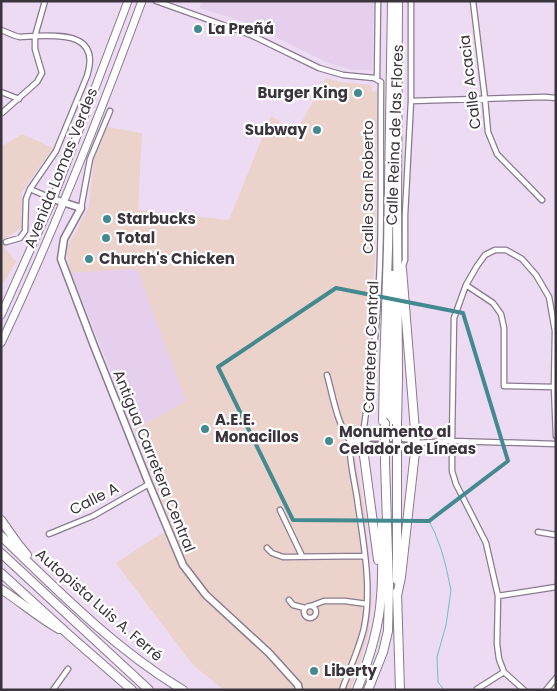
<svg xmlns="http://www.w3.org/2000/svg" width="557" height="691" viewBox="0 0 557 691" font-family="Poppins,sans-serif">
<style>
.commercial{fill:#ebd2ca}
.built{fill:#e5cfed}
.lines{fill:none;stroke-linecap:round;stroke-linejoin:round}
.stream{stroke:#6cc1c1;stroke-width:1}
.street-casing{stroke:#8a7a90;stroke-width:7}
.secondary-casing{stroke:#8a7a90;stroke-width:9}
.primary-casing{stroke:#8a7a90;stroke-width:9}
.highway-casing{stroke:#8a7a90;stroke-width:10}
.street{stroke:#fff;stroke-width:4.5}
.secondary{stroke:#fff;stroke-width:6}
.primary{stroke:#fff;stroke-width:7}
.highway{stroke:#fff;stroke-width:8}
.highway-bridge-casing{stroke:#8a7a90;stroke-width:10;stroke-linecap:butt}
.highway-bridge{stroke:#fff;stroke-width:8}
.marked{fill:none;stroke:#428a90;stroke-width:4;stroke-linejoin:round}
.poi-dot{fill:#428a90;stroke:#fff;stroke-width:2}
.labels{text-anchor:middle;stroke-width:4.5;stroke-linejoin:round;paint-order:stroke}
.poi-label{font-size:15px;font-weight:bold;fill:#3b343d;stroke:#fff;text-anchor:start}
.street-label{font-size:15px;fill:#3b343d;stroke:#fff}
</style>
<rect width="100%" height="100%" fill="#eddbf3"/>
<path class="commercial" d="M326,78L339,82L371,85L372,91L377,92L375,256L365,381L360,426L354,451L364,505L369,557L372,602L369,631L359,667L350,690H224L193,665L116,563L161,534L173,529L134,430L185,401L137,269L71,273L66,250L89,206L94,160L107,127L142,133L138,210L229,220L271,116L296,132Z
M22,134L53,148L22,192L21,228L6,238L5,248L16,262L1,287V147Z"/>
<path class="built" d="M202,1H374L372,70H351L326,62L245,22L199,8Z
M137,269L186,401L134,430L71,273Z"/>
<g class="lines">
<path class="stream" d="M429,521L435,533L442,552L446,567L451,590L446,625L437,657L438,682L444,690"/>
<g class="street-casing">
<path id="street" d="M156,1L251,35L319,68L343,75L374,78L381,82C380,160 383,238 377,315C374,357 368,399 362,441
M473,1L485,99L488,132L497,154L542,200
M1,30C7,32 14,36 20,37C25,37 30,36 36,36C65,35 100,35 87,76L56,151L30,189L26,199L25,231L20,238L6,242
M377,79L378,1
M1,92L19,99
M411,101L545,97L556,98
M2,113L37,82L42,73L35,49V36L45,1
M30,189L53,199
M81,208L90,159L110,111
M402,269L405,260V215L411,101V1
M466,285L493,303L501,314L504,328V386L554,387
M327,375C333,396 337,424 350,441
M350,441H362L371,438L407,439L416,443
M362,441L372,445L408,446L416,443L452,441L556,444
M280,510L302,556
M538,532L556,535
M49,534L93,516L149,484
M267,548L272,553L283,557L365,556
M498,596L556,587
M289,600L293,605L305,608
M304 612a6 6 0 1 1 12 0a6 6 0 1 1-12 0Z
M311,606L324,601H345L367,604
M477,689L504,672
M53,690L68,669
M342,690C349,670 359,649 364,628C372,588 364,546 358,505C356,486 348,459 350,441
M524,690L504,672L499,659L497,644L498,596L486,543L456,484L452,471V441L454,318L466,285L477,266L485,255L495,250H506L522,259L536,275L549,297L555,331L554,387L556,436
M546,690L556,678"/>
</g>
<g class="secondary-casing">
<path id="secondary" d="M53,199L81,208L64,239L61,259L94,346L149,484L183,565L206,595L269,653L298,685L299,690"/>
</g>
<g class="primary-casing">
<path id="primary" d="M1,315L53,199L128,1
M1,343C54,232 99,117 142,1"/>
</g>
<g class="highway-casing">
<path id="highway" d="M383,421L384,369L388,249L392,1
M390,424L392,275
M397,424L398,378L397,209L398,1
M362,441L378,560
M397,460V580
M1,520L18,544L27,555
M1,536C58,591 115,649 183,690
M1,553L149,690
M1,573L69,635L132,690
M1,589C21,602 39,618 59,629
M397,592L400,690
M397,596L401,577L416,443L402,269
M357,690C369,660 379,629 381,597C383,573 382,548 382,524
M368,690L383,652L388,631L389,585L385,462"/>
</g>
<use href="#street" class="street"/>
<use href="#secondary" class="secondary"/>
<use href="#primary" class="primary"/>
<use href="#highway" class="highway"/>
<g class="highway-bridge-casing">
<path id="highway-bridge" d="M383,421L385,423V462
M397,460V424"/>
</g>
<use href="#highway-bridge" class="highway-bridge"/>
</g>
<path class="marked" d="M336,288L463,313L508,461L429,521L293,520L218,367Z"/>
<g class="poi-dot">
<circle cx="198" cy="29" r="5"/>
<circle cx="358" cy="93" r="5"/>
<circle cx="317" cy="130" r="5"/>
<circle cx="107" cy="219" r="5"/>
<circle cx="106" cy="238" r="5"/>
<circle cx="89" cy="259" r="5"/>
<circle cx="205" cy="429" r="5"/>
<circle cx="329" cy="441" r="5"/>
<circle cx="314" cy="671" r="5"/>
</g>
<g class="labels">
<g class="poi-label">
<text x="208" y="34">La Preñá</text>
<text x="348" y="98" text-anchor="end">Burger King</text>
<text x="307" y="135" text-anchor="end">Subway</text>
<text x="117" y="224">Starbucks</text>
<text x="116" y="243">Total</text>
<text x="99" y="264">Church's Chicken</text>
<text x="215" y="425">A.E.E.<tspan x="215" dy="17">Monacillos</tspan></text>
<text x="339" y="437">Monumento al<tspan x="339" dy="17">Celador de Líneas</tspan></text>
<text x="324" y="676">Liberty</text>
</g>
<g class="street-label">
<text transform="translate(470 82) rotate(-97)" y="5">Calle Acacia</text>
<text transform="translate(395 135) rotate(-88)" y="5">Calle Reina de las Flores</text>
<text transform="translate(61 168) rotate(-68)" y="5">Avenida Lomas Verdes</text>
<text transform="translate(368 187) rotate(-90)" y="5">Calle San Roberto</text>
<text transform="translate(371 347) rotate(-88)" y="5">Carretera Central</text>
<text transform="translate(154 461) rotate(68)" y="5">Antigua Carretera Central</text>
<text transform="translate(94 499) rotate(-27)" y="5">Calle A</text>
<text transform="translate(99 605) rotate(41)" y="5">Autopista Luis A. Ferré</text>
</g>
</g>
<rect width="557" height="691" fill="none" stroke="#3b343d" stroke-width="5"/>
</svg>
